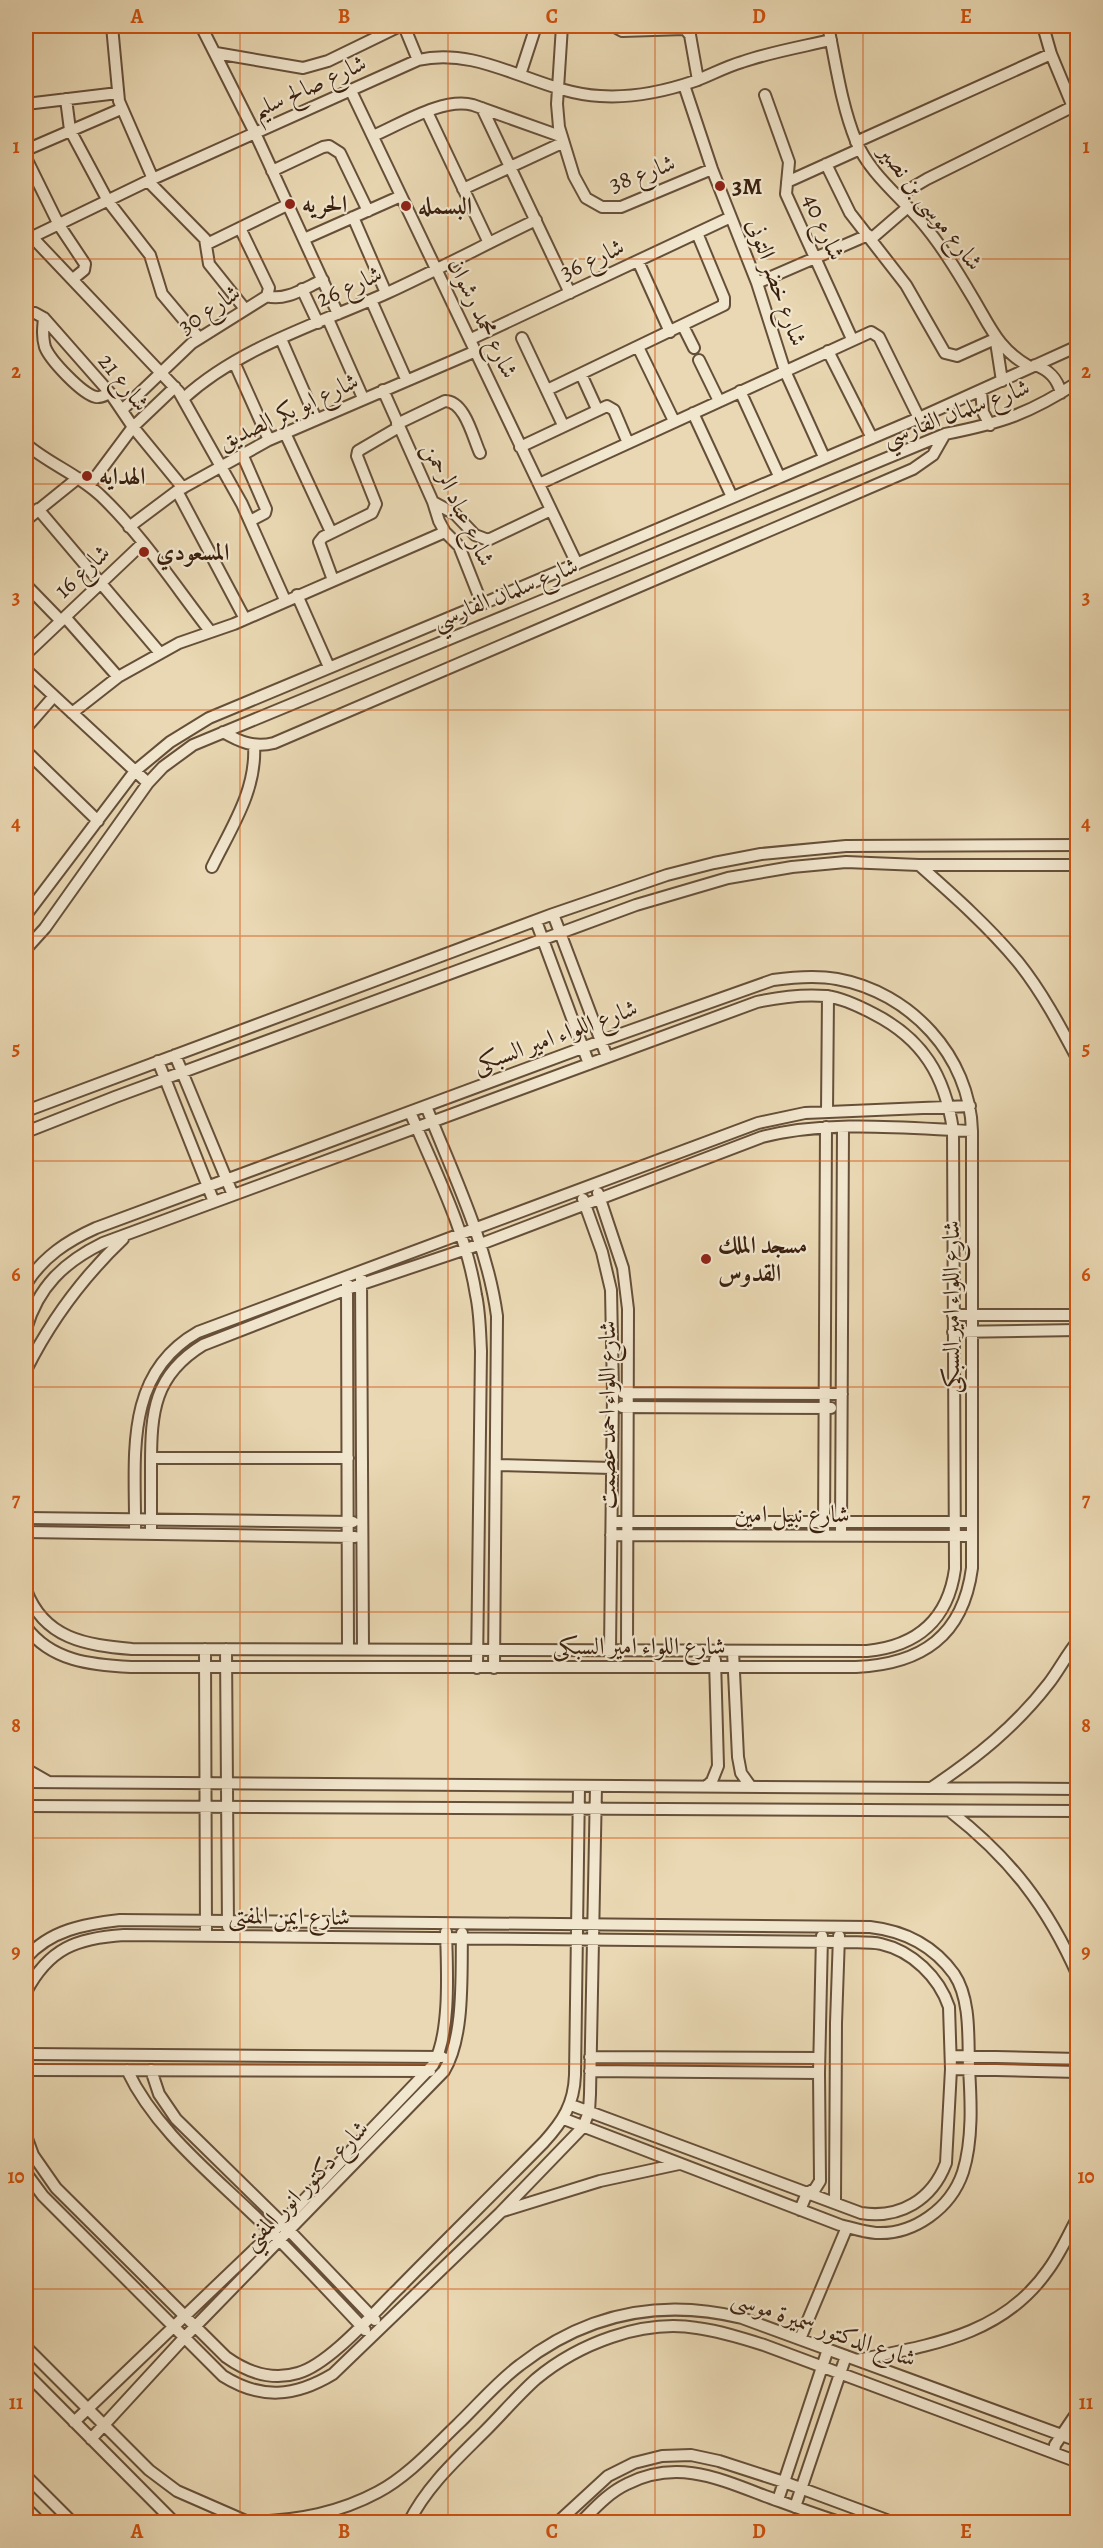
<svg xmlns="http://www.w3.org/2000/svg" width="1103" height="2548" viewBox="0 0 1103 2548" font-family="Alegreya,Amiri,serif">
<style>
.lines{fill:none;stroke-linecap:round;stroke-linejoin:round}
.minor-casing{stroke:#664f39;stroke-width:14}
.minor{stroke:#f1e6ce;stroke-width:10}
.grid{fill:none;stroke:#ce510d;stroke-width:1.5;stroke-opacity:0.55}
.poi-dot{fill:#8f2418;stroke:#f1e6ce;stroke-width:2}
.labels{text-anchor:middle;stroke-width:4.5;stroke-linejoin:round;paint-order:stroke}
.street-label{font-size:24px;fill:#3b2110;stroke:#f1e6ce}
.poi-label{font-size:24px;font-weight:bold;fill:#3b2110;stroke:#f1e6ce;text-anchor:start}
.neatline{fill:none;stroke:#ce510d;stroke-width:2}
.grid-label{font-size:20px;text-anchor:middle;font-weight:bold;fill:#ce510d}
</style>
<rect width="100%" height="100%" fill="#e9d8b3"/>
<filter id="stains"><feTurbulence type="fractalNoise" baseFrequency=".00333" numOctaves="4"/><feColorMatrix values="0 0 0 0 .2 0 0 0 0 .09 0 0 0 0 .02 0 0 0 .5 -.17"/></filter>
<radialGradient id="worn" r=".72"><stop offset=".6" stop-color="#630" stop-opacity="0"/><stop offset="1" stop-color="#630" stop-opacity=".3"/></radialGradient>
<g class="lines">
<g class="minor-casing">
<path id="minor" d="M112,26L119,101L153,179
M201,26L255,133L338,314
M404,26L418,60
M562,26L557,104L559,127L574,176L586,198L602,207H621L712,169
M613,26L622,31L685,29L690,35L698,80
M828,26C836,64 841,104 856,141C869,172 897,194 919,219C940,243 957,271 973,298C991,328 998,349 1030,367
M1043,26L1051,54L1073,107
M216,53L303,68L328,61L400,26
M520,75L536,26
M684,85L712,169L757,283L785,371L824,457
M351,91L577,564
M765,95L789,162L786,194L852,339
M66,99L70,130L108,201L150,255L162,294L199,338
M26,104L118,93
M482,108L570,293
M427,112L489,243
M373,136C401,124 443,97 473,105L560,136
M856,142L1051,54
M26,150L121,109
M26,158L59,225L85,264L84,270L73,279
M826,164L850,213L906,285L945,353L957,356L995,339
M272,171L323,147L329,146L340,153L368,211
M148,181L205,239L209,264L245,309
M787,182L860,149
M463,189L562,143
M898,196L927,179L1078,104
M353,217L386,293
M32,237L179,392L242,504L285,600
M304,239L401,196
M871,239L908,207
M26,240L148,181L418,60C481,45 538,93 600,96C631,98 666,91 695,81C711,75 725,67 742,62C771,52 801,47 831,40
M207,244L287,205
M638,261L670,332
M757,283L868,235
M302,289L318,323
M267,296C285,302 306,287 323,280
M371,300L406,379
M26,314L35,313L44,318L110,393L133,427L183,488
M44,318C43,328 42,337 45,347C50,360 82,394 96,397C101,398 105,395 110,393
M328,319L363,398
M683,326L694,348
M522,338L563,425
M281,339L316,419
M471,339L731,217
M996,342L1002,381
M638,347L674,421
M828,351L872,438
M699,360L719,401
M234,362L269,440
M1035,365C1049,370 1057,378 1061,393
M581,374L597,409
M383,390L433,502L439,521L445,532L459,546L482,604
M547,390L724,305V298L697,233
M740,391L779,476
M981,391L983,412L990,425
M184,398C240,347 318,324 387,293C437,270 486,244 536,220
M122,410L192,343L267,296L269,288L240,228
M693,413L732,497
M397,424L445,401C465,401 473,438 480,453
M285,433L331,532
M26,444C49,464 78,474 101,496C142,535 175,586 210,631
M520,447L607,406L614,410L628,443
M242,454L266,509L265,513L250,521
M539,484L871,332L879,337L919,418
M89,486L133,427L175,387
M177,491L245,619
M433,502L455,514L475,535L488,540L551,510
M38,509L160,653
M26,520L78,478
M129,527L177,491L269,440L476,351
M333,580L319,542L323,537L372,513L376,504L357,456L358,451L399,427
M26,585L61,621
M297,595L329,667
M65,617L118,677
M26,654L142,544
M26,670L148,783
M72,713L118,677L179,643L234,624L445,532
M26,728L54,696
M223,732C240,742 254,748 274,743L913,469L933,455L945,434
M26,751L98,821
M919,865C954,896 988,926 1018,962C1042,992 1060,1026 1078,1060
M212,867C231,828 257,790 254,745
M553,914L607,1057
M26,915L135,771L170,742L209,718L482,604L919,418L1078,346
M536,921L589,1064
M26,949L45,928L148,783L163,767L193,745L945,434C1001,423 1029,414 1078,382
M175,1055L233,1195
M158,1061L214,1202
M426,1106C453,1174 487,1243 497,1316L494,1668
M26,1111L553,914L667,875L714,863L761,854L846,846L1078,845
M410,1112C435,1171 466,1231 476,1295C480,1313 480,1332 481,1351L477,1668
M827,1112L828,996
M26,1132L115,1097L636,905L728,878L792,867L846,862L919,865H1078
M598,1193L623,1268L628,1309L627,1650
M583,1199L602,1252L611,1290L613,1393L610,1650
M361,1278L363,1650
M347,1283L348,1650
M26,1284C43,1257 67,1241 96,1228L601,1041L773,980C794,977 816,975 837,979C910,992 970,1056 972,1131V1568C963,1636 922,1664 856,1667H131C91,1665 51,1661 26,1627
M953,1315H1078
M26,1329C38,1287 64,1262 103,1243L757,1002C780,997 803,994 826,996C842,998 859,1006 874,1014C923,1039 945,1076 953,1130L955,1569C948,1620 917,1646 867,1651L132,1649C86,1645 44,1639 26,1590
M953,1332L1078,1330
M26,1370C51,1320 82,1278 123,1239
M623,1393L842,1394
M622,1407L831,1408
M151,1458H348
M497,1465L612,1468
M26,1518L353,1522
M612,1522H972
M26,1532L355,1537
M135,1534C136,1459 122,1375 198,1332L758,1123L805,1113L970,1106
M151,1534C151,1511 151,1488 151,1465C151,1412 154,1375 203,1345L347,1289L481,1244L762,1137C830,1120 903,1128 972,1131
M611,1535L972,1536
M824,1535L826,1127
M841,1535L843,1127
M205,1649L206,1936
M226,1649L228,1927
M733,1651L738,1757L741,1773L751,1787
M26,1769L47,1781
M26,1782L1078,1789
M707,1786L712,1781L718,1766L715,1660
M931,1788C976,1758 1016,1726 1049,1683C1059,1670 1067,1654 1078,1641
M26,1806L1078,1811
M951,1812C1010,1858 1048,1907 1078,1976
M26,1958C50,1930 85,1924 120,1920L870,1927C905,1931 933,1945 954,1974C971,1999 968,2039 969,2068C971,2100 973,2140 963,2172C951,2208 914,2235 876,2233C864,2232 852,2228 840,2225L564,2119
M26,1992C49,1948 77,1938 124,1935L838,1942C852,1943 868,1941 881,1944C912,1951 939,1977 949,2007L951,2069L946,2163C932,2200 900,2219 861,2213L571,2105
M26,2054L442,2057
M951,2056L1078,2059
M590,2057L819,2058
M951,2069L1078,2072
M26,2070L430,2071
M127,2070C156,2131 212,2174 260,2221C296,2256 330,2293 365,2330
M151,2070L159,2094L176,2119L282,2223L375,2320
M590,2071L819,2073
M26,2136L33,2155L56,2188L226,2357C247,2372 272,2381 298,2373C330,2364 375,2311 399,2288C447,2239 496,2191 544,2142C563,2121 574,2104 575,2075L579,1786
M26,2173L43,2196L223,2376C261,2400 295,2397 333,2374L500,2213L583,2127L589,2112L590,2094L596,1786
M835,2202L836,2023L839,1936
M800,2210L807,2193L815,2189L820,2181L819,2073L822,1936
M503,2211L600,2181L679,2164
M800,2339L847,2227
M26,2347L149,2470L177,2491L248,2522
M857,2360C930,2345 1002,2336 1048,2270C1060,2254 1068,2235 1078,2217
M26,2373L174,2522
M74,2422L282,2223L433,2065C451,2034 447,1968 446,1932
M91,2439L184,2338L444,2071C465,2037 461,1973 462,1933
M1054,2453L1055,2445L1078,2411
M26,2476L72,2522
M778,2500L828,2349
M795,2507L846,2356
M26,2508L40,2522
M255,2522C299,2520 339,2513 378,2492C408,2476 432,2449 457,2425C478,2405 497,2382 520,2365C587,2313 660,2298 742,2318L1078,2441
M409,2522C427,2486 456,2460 485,2431C502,2414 518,2395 536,2379C578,2344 642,2319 697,2328C720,2331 742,2338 764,2345L1078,2462
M558,2522L608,2476L634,2463L662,2456L691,2455L719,2461L784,2482L892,2522
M581,2522C595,2508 608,2493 627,2484C676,2459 718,2478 765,2496C790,2505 814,2514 839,2522"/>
</g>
<use href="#minor" class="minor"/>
</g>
<path class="grid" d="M240,26V2522M448,26V2522M655,26V2522M863,26V2522M26,259H1078M26,484H1078M26,710H1078M26,936H1078M26,1161H1078M26,1387H1078M26,1612H1078M26,1838H1078M26,2064H1078M26,2289H1078"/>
<g class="poi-dot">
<circle cx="720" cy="186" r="6"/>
<circle cx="290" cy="204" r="6"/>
<circle cx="406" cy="206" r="6"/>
<circle cx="87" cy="476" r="6"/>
<circle cx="144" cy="552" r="6"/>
<circle cx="706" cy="1259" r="6"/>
</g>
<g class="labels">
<g class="street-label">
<text transform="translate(309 86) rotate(-24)" y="8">شارع صالح سليم</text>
<text transform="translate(642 173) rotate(-20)" y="8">شارع 38</text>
<text transform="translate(931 207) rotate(52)" y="8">شارع موسى بن نصير</text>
<text transform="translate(824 227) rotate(66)" y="8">شارع 40</text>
<text transform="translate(592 259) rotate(-25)" y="8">شارع 36</text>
<text transform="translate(777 282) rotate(70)" y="8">شارع خضر التونى</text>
<text transform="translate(349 286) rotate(-24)" y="8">شارع 26</text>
<text transform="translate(209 309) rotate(-34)" y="8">شارع 30</text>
<text transform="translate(483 318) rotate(64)" y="8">شارع محمد رشوان</text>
<text transform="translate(124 382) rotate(52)" y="8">شارع 21</text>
<text transform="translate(288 411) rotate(-25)" y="8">شارع ابو بكر الصديق</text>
<text transform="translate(956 412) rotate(-20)" y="8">شارع سلمان الفارسي</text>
<text transform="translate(459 504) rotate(64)" y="8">شارع عباد الرحمن</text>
<text transform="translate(82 571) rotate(-43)" y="8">شارع 16</text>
<text transform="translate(505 593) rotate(-22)" y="8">شارع سلمان الفارسي</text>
<text transform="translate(555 1036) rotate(-20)" y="8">شارع اللواء امير السبكى</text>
<text transform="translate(951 1307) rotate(-90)" y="8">شارع اللواء امير السبكى</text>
<text transform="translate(607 1415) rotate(-90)" y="8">شارع اللواء احمد عصمت</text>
<text x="792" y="1522">شارع نبيل امين</text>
<text x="639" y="1654">شارع اللواء امير السبكى</text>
<text transform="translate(289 1916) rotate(1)" y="8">شارع ايمن المفتى</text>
<text transform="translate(305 2185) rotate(-46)" y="8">شارع دكتور انور المفتي</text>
<text transform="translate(824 2328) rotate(19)" y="8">شارع الدكتور سميرة موسى</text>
</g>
<g class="poi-label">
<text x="732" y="194">3M</text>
<text x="302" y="212">الحريه</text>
<text x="418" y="214">البسمله</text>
<text x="99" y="484">الهدايه</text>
<text x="156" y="560">المسعودي</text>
<text x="718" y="1253">مسجد الملك<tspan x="718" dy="28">القدوس</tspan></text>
</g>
</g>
<rect width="1103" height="2548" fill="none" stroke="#e9d8b3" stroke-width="66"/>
<rect x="33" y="33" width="1037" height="2482" class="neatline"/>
<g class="grid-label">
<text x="137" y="23">A</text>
<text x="344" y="23">B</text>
<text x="552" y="23">C</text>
<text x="759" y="23">D</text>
<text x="966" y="23">E</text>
<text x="16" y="153">1</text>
<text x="1086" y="153">1</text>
<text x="16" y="378">2</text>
<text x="1086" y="378">2</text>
<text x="16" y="604">3</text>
<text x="1086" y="604">3</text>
<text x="16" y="830">4</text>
<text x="1086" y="830">4</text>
<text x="16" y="1055">5</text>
<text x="1086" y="1055">5</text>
<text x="16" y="1281">6</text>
<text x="1086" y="1281">6</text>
<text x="16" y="1506">7</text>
<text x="1086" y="1506">7</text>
<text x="16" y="1732">8</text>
<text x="1086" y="1732">8</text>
<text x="16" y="1958">9</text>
<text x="1086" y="1958">9</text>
<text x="16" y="2183">10</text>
<text x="1086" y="2183">10</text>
<text x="16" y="2409">11</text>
<text x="1086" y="2409">11</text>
<text x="137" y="2538">A</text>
<text x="344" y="2538">B</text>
<text x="552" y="2538">C</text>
<text x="759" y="2538">D</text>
<text x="966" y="2538">E</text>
</g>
<rect width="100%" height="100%" filter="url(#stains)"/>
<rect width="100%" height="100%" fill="url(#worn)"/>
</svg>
